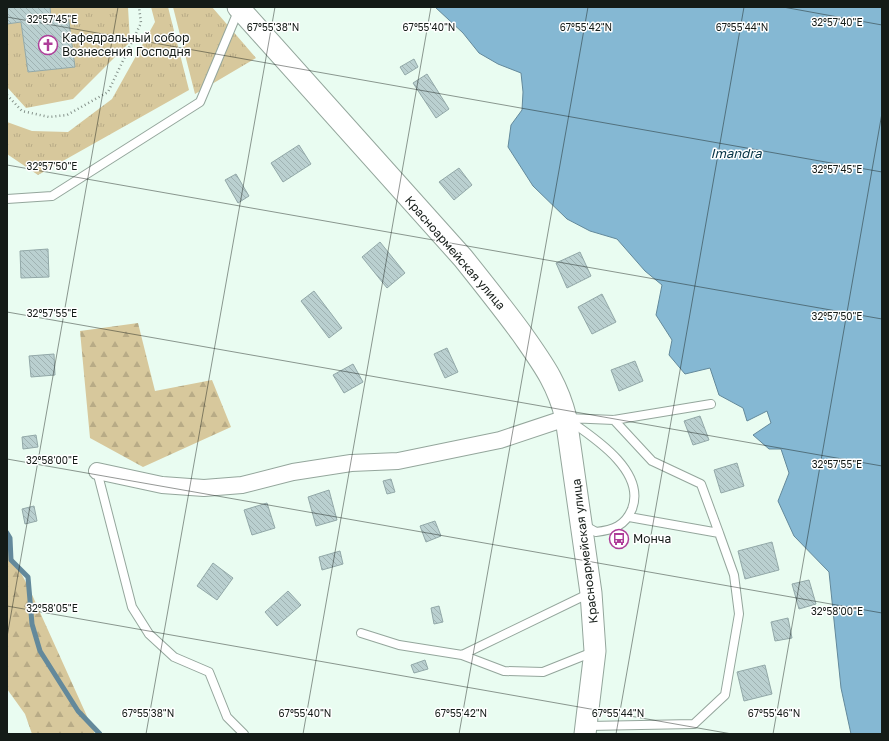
<svg xmlns="http://www.w3.org/2000/svg" width="889" height="741" viewBox="0 0 889 741" font-family="'Golos Text',sans-serif">
<style>
.grass{fill:url(#grass-tufts)}
.forest{fill:url(#forest-firs)}
.water{fill:#85b8d3;stroke:#63899b}
.lines{fill:none;stroke-linecap:round;stroke-linejoin:round}
.stream{stroke:#63899b;stroke-width:5}
.building{fill:url(#building-back-hatch);stroke:#92a8a8}
.service-casing{stroke:#94a69c;stroke-width:10}
.minor-casing{stroke:#94a69c;stroke-width:18}
.tertiary-casing{stroke:#94a69c;stroke-width:23}
.path{stroke:#85928b;stroke-width:2.5;stroke-dasharray:1 3;stroke-linecap:butt}
.service{stroke:#fff;stroke-width:8}
.minor{stroke:#fff;stroke-width:16}
.tertiary{stroke:#fff;stroke-width:21}
.ticks{fill:none;stroke:#141b17;stroke-width:1;stroke-opacity:0.45}
.labels{text-anchor:middle;stroke-width:3;stroke-linejoin:round;paint-order:stroke}
.poi-label{font-size:12px;fill:#141b17;stroke:#fff;text-anchor:start}
.street-label{font-size:12px;fill:#141b17;stroke:#fff}
.water-label{font-size:13px;font-style:italic;fill:#063446;stroke:#fff}
.ticks-label{font-size:10px;text-anchor:middle;fill:#141b17;stroke:#fff;stroke-width:3;stroke-linejoin:round;paint-order:stroke}
</style>
<defs>
<pattern id="grass-tufts" width="24" height="20" patternUnits="userSpaceOnUse"><rect width="24" height="20" fill="#d7c89c"/><path d="M3 7l-1-3M5 7V3M7 7l1-3M15 17l-1-3M17 17v-4M19 17l1-3" fill="none" stroke="#b8ab86"/></pattern>
<pattern id="forest-firs" width="22" height="20" patternUnits="userSpaceOnUse"><rect width="22" height="20" fill="#d7c89c"/><path d="M5 1l3.5 6h-7zM16 11l3.5 6h-7z" fill="#b8ab86"/></pattern>
<pattern id="building-back-hatch" width="6" height="6" patternUnits="userSpaceOnUse"><rect width="6" height="6" fill="#bad0d0"/><path d="M-1 5l2 2M0 0l6 6M5-1l2 2" fill="none" stroke="#9fb2b2"/></pattern>
</defs>
<rect width="100%" height="100%" fill="#e9fcf1"/>
<path class="grass" d="M50,7H128L130,42L73,99L26,108L7,87V24L21,22L28,72L74,67L51,17Z
M151,7H168L189,90L38,175L7,154V122L32,131L68,132L112,99L155,22Z
M173,7H212L256,58L195,94Z"/>
<path class="forest" d="M138,323L155,391L212,380L231,427L143,467L90,438L80,331Z
M7,547L29,588L95,734H32L25,714L7,689Z"/>
<path class="water" d="M435,7H882V734H851L841,688L829,572L794,536L778,501L789,473L781,449H769L753,435L771,423L767,411L747,421L743,408L719,395L710,368L685,374L669,355L672,340L656,315L662,285L645,271L617,239L590,231L567,219L533,186L508,147L511,125L522,110L523,92L521,73L498,64L479,53L463,33Z"/>
<g class="lines">
<path class="stream" d="M7,533L10,538L11,560L28,577L32,624L40,651L78,711L100,734"/>
</g>
<path class="building" d="M7,7H50L51,17L68,15L75,67L28,72L21,22L7,24Z
M414,59L418,67L405,75L400,67Z
M427,74L449,109L436,118L413,83Z
M299,145L311,164L283,182L271,163Z
M459,168L472,185L454,200L439,182Z
M236,174L249,196L238,203L225,180Z
M380,242L405,273L387,288L362,257Z
M48,249L49,277L21,278L20,251Z
M580,252L591,276L567,288L556,263Z
M314,291L342,328L329,338L301,301Z
M602,294L616,322L592,334L578,307Z
M447,348L458,372L445,378L434,354Z
M54,354L55,375L31,377L29,356Z
M635,361L643,381L619,391L611,370Z
M353,364L363,382L344,393L333,375Z
M700,416L709,440L693,445L684,421Z
M36,435L38,447L23,449L22,437Z
M737,463L744,486L721,493L714,470Z
M391,479L395,492L387,494L383,481Z
M329,490L337,520L316,526L308,497Z
M267,503L275,528L252,535L244,510Z
M34,506L37,521L25,524L22,509Z
M435,521L441,536L426,542L420,526Z
M772,542L779,570L745,579L738,551Z
M340,551L343,564L322,570L319,557Z
M213,563L233,578L217,600L197,586Z
M809,580L816,604L799,609L792,584Z
M288,591L301,605L277,626L265,612Z
M439,606L443,622L434,624L431,608Z
M788,618L792,638L775,641L771,622Z
M425,660L428,669L414,673L411,665Z
M765,665L772,694L744,701L737,672Z"/>
<g class="lines">
<g class="service-casing">
<path id="service" d="M7,199L52,196L200,102L239,9
M567,418L614,420L711,404
M614,420L652,461L701,484L719,533
M570,421C596,439 646,472 632,509C625,526 613,530 596,532L584,525
M97,471L132,607L149,634L174,657L209,672L227,717L244,734
M361,633L399,645L462,655L590,593
M462,655L504,671L543,672L593,652
M588,726L694,724L725,695L739,614L734,575L719,533L629,517"/>
</g>
<g class="minor-casing">
<path id="minor" d="M97,471L162,485L204,488L242,485L293,472L351,463L398,461L500,440L566,418"/>
</g>
<g class="tertiary-casing">
<path id="tertiary" d="M238,7L463,258C483,283 503,308 522,334C542,363 557,382 566,418L591,593L595,651L585,734"/>
</g>
<path class="path" d="M7,95L22,111L49,117L67,115L108,92L141,23L139,7"/>
<use href="#service" class="service"/>
<use href="#minor" class="minor"/>
<use href="#tertiary" class="tertiary"/>
</g>
<path class="ticks" d="M783,7L882,25M7,17L882,172M7,165L882,319M7,312L882,466M7,459L882,613M7,606L732,734M7,637L118,7M146,734L275,7M303,734L431,7M459,734L588,7M616,734L744,7M773,734L882,113"/>
<defs>
<g id="church-ring" transform="scale(1)"><circle r="9.5" fill="#fff" stroke="#ae3d99" stroke-width="1.5"/><path d="M-1.2-6h2.4v3.5h3.3v2.4h-3.3V6h-2.4V-.1h-3.3v-2.4h3.3Z" fill="#ae3d99"/></g>
<g id="bus-ring" transform="scale(1)"><circle r="9.5" fill="#fff" stroke="#ae3d99" stroke-width="1.5"/><path d="M-5-6H5V4H4V6H2V4H-2V6H-4V4H-5ZM-3.5-4V0h7V-4ZM-3.5 1.2v1.5H-2V1.2ZM2 1.2v1.5H3.5V1.2Z" fill="#ae3d99"/></g>
</defs>
<g fill-rule="evenodd">
<use href="#church-ring" x="48" y="45"/>
<use href="#bus-ring" x="619" y="539"/>
</g>
<g class="labels">
<g class="poi-label">
<text x="62" y="42">Кафедральный собор<tspan x="62" dy="14">Вознесения Господня</tspan></text>
<text x="633" y="543">Монча</text>
</g>
<g class="street-label">
<text transform="translate(455 253) rotate(49)" y="4">Красноармейская улица</text>
<text transform="translate(585 551) rotate(-97)" y="4">Красноармейская улица</text>
</g>
<g class="water-label">
<text x="736" y="158">Imandra</text>
</g>
</g>
<g class="ticks-label">
<text x="52" y="23">32°57'45"E</text>
<text x="837" y="26">32°57'40"E</text>
<text x="742" y="31">67°55'44"N</text>
<text x="273" y="31">67°55'38"N</text>
<text x="429" y="31">67°55'40"N</text>
<text x="586" y="31">67°55'42"N</text>
<text x="52" y="170">32°57'50"E</text>
<text x="837" y="173">32°57'45"E</text>
<text x="52" y="317">32°57'55"E</text>
<text x="837" y="320">32°57'50"E</text>
<text x="52" y="464">32°58'00"E</text>
<text x="837" y="468">32°57'55"E</text>
<text x="52" y="612">32°58'05"E</text>
<text x="837" y="615">32°58'00"E</text>
<text x="148" y="717">67°55'38"N</text>
<text x="305" y="717">67°55'40"N</text>
<text x="461" y="717">67°55'42"N</text>
<text x="618" y="717">67°55'44"N</text>
<text x="774" y="717">67°55'46"N</text>
</g>
<rect width="889" height="741" fill="none" stroke="#141b17" stroke-width="16"/>
</svg>
